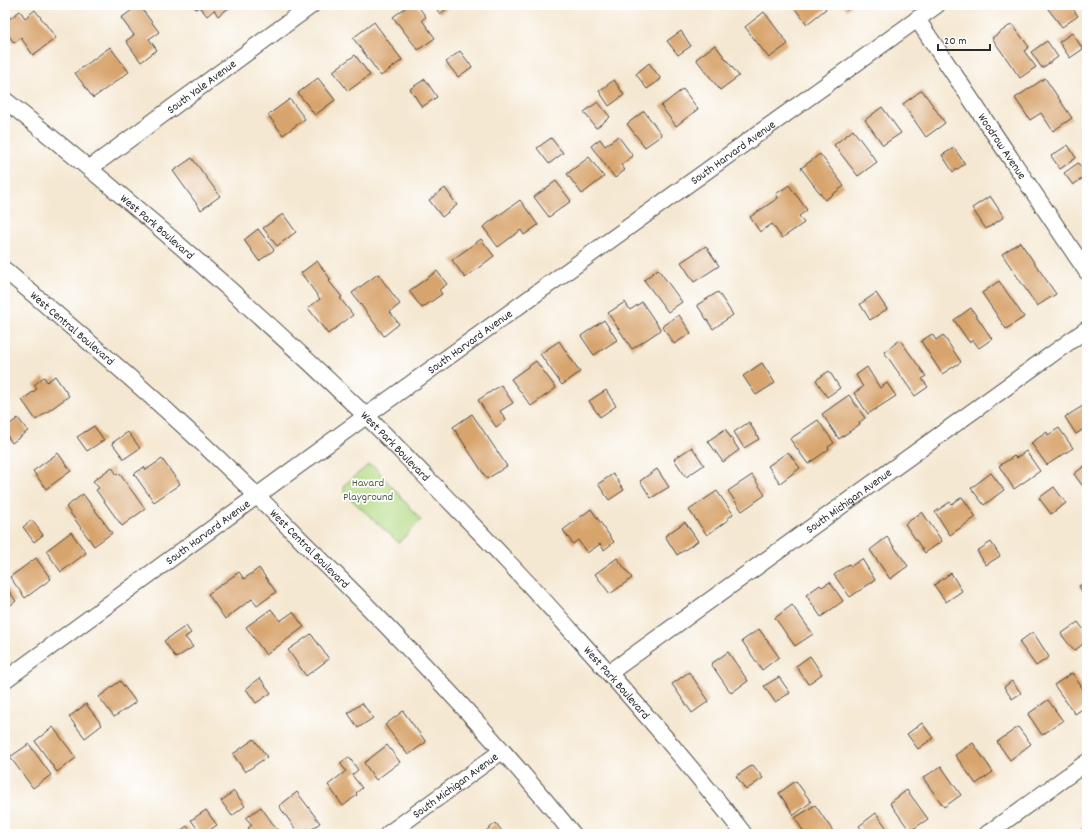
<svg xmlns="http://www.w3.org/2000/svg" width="1092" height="839" viewBox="0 0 1092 839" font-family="Dekko,sans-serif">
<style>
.green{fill:#b3d983;stroke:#6f8257}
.building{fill:#d8a46d}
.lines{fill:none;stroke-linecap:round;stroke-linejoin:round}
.street-casing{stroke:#494744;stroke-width:18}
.street{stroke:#fff;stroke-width:16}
.labels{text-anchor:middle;stroke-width:3.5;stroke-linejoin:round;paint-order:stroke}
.street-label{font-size:12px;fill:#2b2b2b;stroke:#fff}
.park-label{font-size:12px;fill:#545f45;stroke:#fff}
</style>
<rect width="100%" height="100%" fill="#fff"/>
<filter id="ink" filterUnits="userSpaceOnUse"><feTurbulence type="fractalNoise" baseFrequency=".025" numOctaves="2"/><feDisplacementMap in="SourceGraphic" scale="8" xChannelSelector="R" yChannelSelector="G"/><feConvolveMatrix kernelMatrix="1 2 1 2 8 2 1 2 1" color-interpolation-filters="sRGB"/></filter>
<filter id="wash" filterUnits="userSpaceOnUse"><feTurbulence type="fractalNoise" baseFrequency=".012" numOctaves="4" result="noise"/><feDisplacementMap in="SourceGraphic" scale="16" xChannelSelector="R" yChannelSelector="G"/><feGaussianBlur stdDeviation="0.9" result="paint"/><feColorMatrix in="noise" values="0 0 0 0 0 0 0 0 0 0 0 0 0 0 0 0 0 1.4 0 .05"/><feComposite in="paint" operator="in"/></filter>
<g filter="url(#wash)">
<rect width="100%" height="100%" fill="#f5e8d2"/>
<path class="green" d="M368,465L375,467L421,520L399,543L344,493V485Z"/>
<g id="blocks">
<path class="building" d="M139,5L159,32L149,39L157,50L141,62L126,41L134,35L121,18Z
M193,5H233L218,16L214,10L207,16L200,7L196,9Z
M409,5H417L426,17L422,20L435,38L418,50L393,17Z
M434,5H452L440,14Z
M792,5H822L826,9L807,24Z
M843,5H853L847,10Z
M1045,5H1070L1078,16L1062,27Z
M35,10L56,38L33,55L21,38L14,43L5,30V22L20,11L25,18Z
M764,12L788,44L769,58L745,27Z
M374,22L402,60L381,76L353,38Z
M1012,24L1029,47L1024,51L1036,67L1020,78L992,38Z
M681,31L691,46L678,55L667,41Z
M1072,33L1083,49L1070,58L1059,42Z
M1047,41L1058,57L1042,68L1031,52Z
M715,45L739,76L720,90L696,59Z
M110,47L129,72L93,98L75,73Z
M460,51L472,67L458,77L446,62Z
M355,55L370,75L348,91L333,71Z
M649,63L661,79L647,89L636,74Z
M318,78L335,100L315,115L298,93Z
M1045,78L1072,118L1053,131L1041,113L1030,120L1015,98Z
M425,79L437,97L422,107L410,89Z
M614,80L624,95L609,106L599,91Z
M683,89L698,109L676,126L661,106Z
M922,90L945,123L926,137L903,104Z
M290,99L305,119L283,135L268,115Z
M598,102L610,117L596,128L584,112Z
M882,107L901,133L883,145L865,120Z
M644,111L662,135L645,147L627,124Z
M853,130L877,162L858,176L834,145Z
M618,136L633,156L621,165L625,170L615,178L591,146L600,139L605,146Z
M551,138L563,153L549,164L537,148Z
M1068,145L1076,158L1060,169L1051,156Z
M954,148L965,164L953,172L942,155Z
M820,154L844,186L825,200L801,168Z
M589,157L604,177L582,194L567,174Z
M192,158L220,196L201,210L173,171Z
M1078,163L1087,175L1073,185L1064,173Z
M556,181L571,201L549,217L534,197Z
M789,185L807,210L799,216L804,223L782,238L772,224L760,232L750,217L778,198L776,194Z
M445,188L457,205L442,217L429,200Z
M990,196L1004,217L986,229L972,208Z
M520,200L538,225L524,235L521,230L498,247L483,227Z
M283,214L296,232L277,246L263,228Z
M258,229L274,250L259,261L244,240Z
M481,239L494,256L465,278L452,260Z
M1020,242L1056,294L1037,306L1002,254Z
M706,246L719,266L694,282L681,262Z
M317,261L331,280L329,281L342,297L340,298L353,315L328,334L308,308L320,299L301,273Z
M658,269L682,302L668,312L644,280Z
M437,271L447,284L439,290L442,294L422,308L409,291Z
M378,274L400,304L390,312L399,324L384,336L352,293Z
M999,281L1024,317L1006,329L982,293Z
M718,292L733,315L713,329L697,305Z
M876,293L887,309L870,320L860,304Z
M625,302L630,310L642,302L661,330L632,349L608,313Z
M971,308L992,339L979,348L973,340L969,342L954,320Z
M679,315L691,333L674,344L662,326Z
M604,320L617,340L594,355L581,336Z
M932,334L936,340L943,335L961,362L942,374L921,341Z
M900,340L926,376L922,379L928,387L915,396L884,352Z
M559,341L580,372L562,385L540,354Z
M536,361L556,388L531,406L511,379Z
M762,363L775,383L756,395L743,376Z
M867,367L880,388L887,383L896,396L868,414L854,393L863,387L856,375Z
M829,371L840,388L827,397L816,380Z
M55,376L69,396L36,420L22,400L37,389L34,385L44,377L47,382Z
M501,385L513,403L500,411L506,420L496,427L478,400Z
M606,390L616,406L600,417L589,401Z
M849,395L865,418L859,423L860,424L839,439L822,414Z
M1086,404L1087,427L1076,434L1065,417Z
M472,414L507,466L487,479L453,427Z
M18,418L28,431L12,443L5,432V428Z
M818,420L834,443L828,447L829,449L808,464L790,439Z
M749,422L759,439L744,448L734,432Z
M94,426L104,440L87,451L77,437Z
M1059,428L1073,448L1047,465L1031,443L1047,432L1048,435Z
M725,429L739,450L723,462L708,441Z
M128,432L140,448L124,459L112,443Z
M692,447L704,465L686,477L674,459Z
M1026,451L1040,471L1014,489L999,466L1014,456L1016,458Z
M788,452L800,468L780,483L768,466Z
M58,453L71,471L46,489L33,471Z
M162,459L180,484L154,502L134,474L144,467L146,470Z
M1087,464V492L1074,474Z
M112,467L117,475L119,473L145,509L122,526L96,490L99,488L93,481Z
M657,469L669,487L651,498L640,481Z
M991,473L1004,490L984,505L971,488Z
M613,474L624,490L609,500L598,484Z
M752,475L765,495L742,511L728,491Z
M1054,487L1066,503L1051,514L1039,498Z
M717,491L733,514L727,519L728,520L707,535L689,510Z
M83,494L112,533L94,546L66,507Z
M962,497L976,517L950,535L935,512L950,502L952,504Z
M591,509L614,542L604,550L600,544L587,553L578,540L573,544L563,530Z
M922,512L942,541L925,553L905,524Z
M32,520L43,535L34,542L23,527Z
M685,522L698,541L677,555L665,536Z
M71,532L86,553L61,572L46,551Z
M887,537L908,566L890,579L870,550Z
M991,542L1000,556L986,565L977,551Z
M36,558L51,579L25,598L10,577Z
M617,558L632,578L610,594L595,574Z
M862,559L875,580L850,597L834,575L849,564L851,566Z
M259,568L276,592L257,606L252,599L225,619L208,594L239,572L244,579Z
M951,573L962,591L946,602L934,585Z
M1087,581V598L1079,586Z
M830,582L843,601L821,617L806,595L820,585L822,587Z
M5,585L16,601L5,609Z
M792,605L813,634L795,646L775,618Z
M271,609L280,621L293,612L304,627L266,655L246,627Z
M1078,622L1087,634V641L1074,651L1061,634Z
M186,626L191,633L185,637L193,647L176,658L164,641Z
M759,629L779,657L762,670L742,641Z
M1033,632L1049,657L1036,666L1019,642Z
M311,634L329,659L306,676L288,650Z
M728,652L748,681L731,693L711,664Z
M810,656L822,674L808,684L796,666Z
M689,672L709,701L692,713L672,684Z
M1072,673L1087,695V706L1075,714L1054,685Z
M779,677L790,693L775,702L764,686Z
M260,678L271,693L256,703L246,689Z
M120,681L136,702L114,717L99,697Z
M1012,681L1021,693L1012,699L1004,687Z
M1048,700L1063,721L1042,735L1028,714Z
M362,703L373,718L358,728L348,713Z
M86,704L102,725L85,738L69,717Z
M403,711L426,742L408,755L385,725Z
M922,723L933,738L918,749L907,734Z
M53,727L76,758L57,772L35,741Z
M1018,727L1031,744L1010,760L997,742Z
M254,739L267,757L245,772L233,754Z
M973,743L993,772L976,784L955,755Z
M29,744L51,775L33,788L10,757Z
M387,745L400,762L376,780L364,763Z
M349,757L358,770L352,775L362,788L356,793L357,795L343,806L328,785L346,771L340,763Z
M753,765L763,778L746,790L736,776Z
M941,766L961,795L944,807L923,778Z
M796,781L811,802L794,815L779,793Z
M907,790L928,819L910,831L890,803Z
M234,791L245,806L232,816L221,801Z
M297,792L320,823L305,834H299L279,806Z
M815,805L835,834H805L795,818Z
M261,807L280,834H253L248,828L252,825L246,818Z
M206,810L217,825L204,834H201L191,820Z
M876,813L891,834H865L859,826Z
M496,823L504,834H482Z
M187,826L193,834H176Z
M1085,827L1087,830V834H1075Z"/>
</g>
</g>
<g filter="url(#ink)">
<use href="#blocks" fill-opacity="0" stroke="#494744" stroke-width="1"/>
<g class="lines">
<g class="street-casing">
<g id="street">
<path id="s1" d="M917,19L1087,272"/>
<path id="s2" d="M5,100C129,199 249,303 364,414C387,436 408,459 430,481C479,531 528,582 574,634C633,699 690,765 744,834"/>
<path id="s3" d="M90,168L312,5"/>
<path id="s4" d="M5,270C63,320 122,369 178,421C222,461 264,502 305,544C399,636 490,732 573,834"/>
<path id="s5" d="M609,673L1087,329"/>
<path id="s6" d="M5,680L366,416L937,5"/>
<path id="s7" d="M388,834L502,751"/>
<path d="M987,834L1087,762"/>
</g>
</g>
<use href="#street" class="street"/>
</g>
</g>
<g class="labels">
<g class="street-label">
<text dy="4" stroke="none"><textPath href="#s3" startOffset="138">South Yale Avenue</textPath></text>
<text dy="4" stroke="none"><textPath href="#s1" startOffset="153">Woodrow Avenue</textPath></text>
<text dy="4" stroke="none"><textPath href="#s6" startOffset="899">South Harvard Avenue</textPath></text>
<text dy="4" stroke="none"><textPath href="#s2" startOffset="198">West Park Boulevard</textPath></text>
<text dy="4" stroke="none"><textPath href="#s4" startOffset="89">West Central Boulevard</textPath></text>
<text dy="4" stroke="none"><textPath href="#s6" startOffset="575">South Harvard Avenue</textPath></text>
<text dy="4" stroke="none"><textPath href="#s2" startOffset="522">West Park Boulevard</textPath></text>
<text dy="4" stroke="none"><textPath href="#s5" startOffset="295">South Michigan Avenue</textPath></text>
<text dy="4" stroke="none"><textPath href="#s6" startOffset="251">South Harvard Avenue</textPath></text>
<text dy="4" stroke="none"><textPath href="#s4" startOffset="413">West Central Boulevard</textPath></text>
<text dy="4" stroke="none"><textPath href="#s2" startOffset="846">West Park Boulevard</textPath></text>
<text dy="4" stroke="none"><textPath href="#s7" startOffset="83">South Michigan Avenue</textPath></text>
</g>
<g class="park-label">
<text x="368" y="486">Havard<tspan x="368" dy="14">Playground</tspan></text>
</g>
</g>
<rect width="1092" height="839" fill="none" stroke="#fff" stroke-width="20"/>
<path d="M938 44v6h52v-6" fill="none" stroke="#2b2b2b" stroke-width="2"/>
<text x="944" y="44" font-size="12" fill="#2b2b2b" stroke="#ffffff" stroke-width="3" paint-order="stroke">20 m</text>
</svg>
